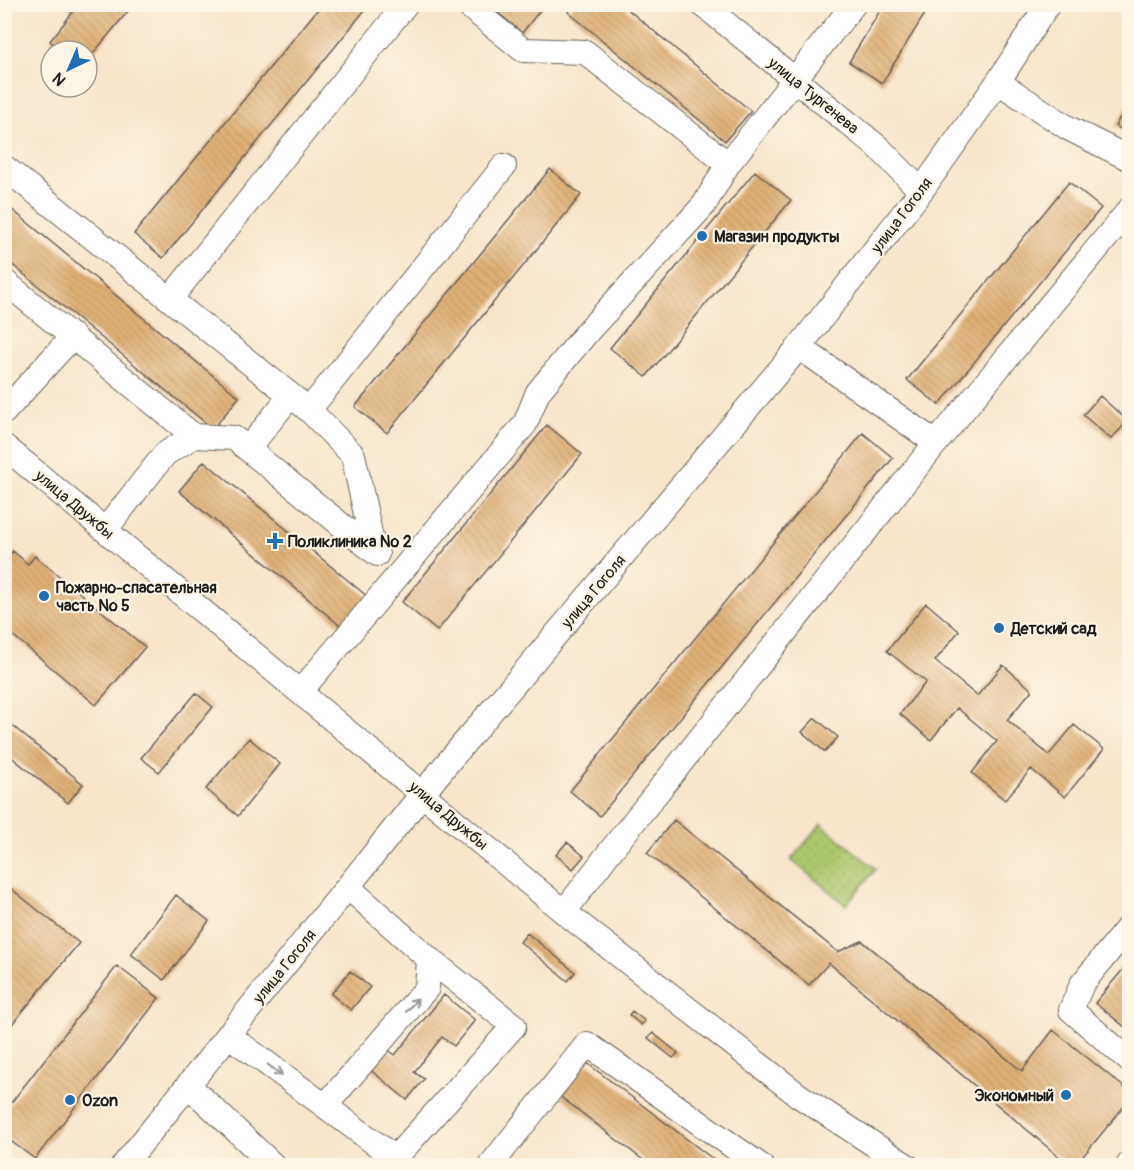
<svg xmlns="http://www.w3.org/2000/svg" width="1134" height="1170" viewBox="0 0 1134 1170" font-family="Pangolin,sans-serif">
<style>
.grass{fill:url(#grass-dots);stroke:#647244;stroke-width:1.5}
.building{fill:url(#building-back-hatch)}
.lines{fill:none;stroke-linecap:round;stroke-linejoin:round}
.minor-casing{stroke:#69625a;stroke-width:26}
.minor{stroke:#fff;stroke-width:24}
.oneway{stroke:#999}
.poi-dot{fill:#1f6fb2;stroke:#fcf5e5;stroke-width:2}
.labels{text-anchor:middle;stroke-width:4.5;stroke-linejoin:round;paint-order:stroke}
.street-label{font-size:16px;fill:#1c1c1c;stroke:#fcf5e5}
.poi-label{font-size:16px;font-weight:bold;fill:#1c1c1c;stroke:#fcf5e5;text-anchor:start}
</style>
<defs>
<pattern id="grass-dots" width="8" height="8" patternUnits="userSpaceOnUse" patternTransform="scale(1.5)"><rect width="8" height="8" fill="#adc76d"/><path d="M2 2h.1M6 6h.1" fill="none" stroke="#94aa5e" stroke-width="1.8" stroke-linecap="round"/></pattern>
<pattern id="building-back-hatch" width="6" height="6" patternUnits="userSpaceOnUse" patternTransform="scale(1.5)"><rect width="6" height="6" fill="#dfb075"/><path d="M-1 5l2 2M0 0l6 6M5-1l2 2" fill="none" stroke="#bf9765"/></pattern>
</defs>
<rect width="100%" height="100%" fill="#fcf5e5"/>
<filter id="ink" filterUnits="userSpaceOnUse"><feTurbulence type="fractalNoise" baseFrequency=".0167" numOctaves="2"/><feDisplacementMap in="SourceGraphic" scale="12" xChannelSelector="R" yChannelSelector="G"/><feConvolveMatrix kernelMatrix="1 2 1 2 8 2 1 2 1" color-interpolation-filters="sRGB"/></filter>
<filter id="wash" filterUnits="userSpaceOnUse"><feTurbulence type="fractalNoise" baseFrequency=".008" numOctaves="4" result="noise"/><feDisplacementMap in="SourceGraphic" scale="24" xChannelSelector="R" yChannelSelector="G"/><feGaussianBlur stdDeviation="1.35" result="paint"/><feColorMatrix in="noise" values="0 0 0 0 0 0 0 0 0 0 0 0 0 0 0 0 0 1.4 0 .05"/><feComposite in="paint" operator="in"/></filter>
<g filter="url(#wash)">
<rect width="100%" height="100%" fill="#f7e5cc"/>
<path class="grass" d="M821,824L876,869L846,905L791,860Z"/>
<g id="blocks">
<path class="building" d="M64,4H134L87,61V51H61L50,41L73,12Z
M322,4H359L365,10L163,258L134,234Z
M488,4H545L522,33Z
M574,4H621L751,111L725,141L568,12Z
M884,4H931L882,83L849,62Z
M1130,101V134L1115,126Z
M550,169L581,195L387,433L355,407Z
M755,171L791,200L646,377L610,348Z
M1069,182L1101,208L939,405L907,380Z
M4,203L239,397L213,429L4,258Z
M1100,396L1128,421L1111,439L1083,415Z
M547,425L582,454L437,631L402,602Z
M863,433L893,458L600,816L570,791Z
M204,461L368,597L343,628L179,491Z
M13,551L28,564L35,556L145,647L96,705L4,628V562Z
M926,603L959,631L935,661L977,696L1003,665L1032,690L1007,720L1049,755L1074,725L1104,749L1065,797L1031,769L1005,800L972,773L997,741L957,708L931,740L900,714L926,682L887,651Z
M196,693L213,707L159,772L141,758Z
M815,718L838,737L825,752L802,732Z
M4,719L83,784L68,803L4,751Z
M249,738L280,764L238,816L206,789Z
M674,820L838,952L862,941L1022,1071L1053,1030L1130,1092V1099L1075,1166H1070L829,963L809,985L647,853Z
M567,842L584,856L573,869L556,855Z
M4,883L79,943L4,1034Z
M176,895L209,921L164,980L131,954Z
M527,933L575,972L568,981L520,942Z
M1130,961V1022L1125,1027L1095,1003Z
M117,966L159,998L35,1159L4,1136V1112Z
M350,971L370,987L351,1010L331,994Z
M444,995L475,1020L454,1046L442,1037L414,1072L424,1079L407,1100L367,1067L383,1046L395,1055Z
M632,1011L645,1021L641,1025L629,1015Z
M653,1033L678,1053L673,1058L648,1038Z
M587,1063L722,1166H651L561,1097Z"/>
</g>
</g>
<g filter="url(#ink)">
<use href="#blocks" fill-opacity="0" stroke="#69625a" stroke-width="1.5"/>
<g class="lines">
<g class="minor-casing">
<path id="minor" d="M466,4L523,50L585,52L728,164
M702,4L879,148L921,191
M998,82L1068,128L1130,159
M4,167L309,410L353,455L374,551
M4,281L194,436
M170,299L406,4
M799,347L936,443
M309,410L504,166
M4,412L73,336
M4,446L564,912L798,1095L907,1166
M248,449L290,396
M105,530L165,454L194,436L234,438L377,554
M300,692L525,424L538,392L589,330L704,205L728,164L854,4
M564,912L608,854L936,443L1130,209
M1130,925L1082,984L1071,1010L1130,1061
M228,1035L325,1106L427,988L429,959L348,887
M188,1085L274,1166
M325,1106L395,1158L514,1026L429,959
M123,1166L444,767L799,347L921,191L998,82L1048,4
M490,1166L587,1044L761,1166
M1128,1166L1130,1163"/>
</g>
<use href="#minor" class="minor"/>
</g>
<defs><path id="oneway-shaft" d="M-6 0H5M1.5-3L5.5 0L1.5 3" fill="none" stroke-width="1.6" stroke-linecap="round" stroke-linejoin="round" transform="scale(1.5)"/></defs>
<g class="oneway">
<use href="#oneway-shaft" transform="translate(412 1005) rotate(-49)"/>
<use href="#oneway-shaft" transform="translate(275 1070) rotate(37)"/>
</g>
</g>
<g class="poi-dot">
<circle cx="702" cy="236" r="6"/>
<path d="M272 532h6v6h6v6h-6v6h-6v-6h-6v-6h6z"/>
<circle cx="44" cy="596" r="6"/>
<circle cx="999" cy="628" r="6"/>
<circle cx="1066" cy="1095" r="6"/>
<circle cx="70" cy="1100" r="6"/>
</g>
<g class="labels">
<g class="street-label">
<text transform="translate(814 95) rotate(39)" y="6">улица Тургенева</text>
<text transform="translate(901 215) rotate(-53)" y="6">улица Гоголя</text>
<text transform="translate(75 504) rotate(40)" y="6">улица Дружбы</text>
<text transform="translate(593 591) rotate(-50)" y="6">улица Гоголя</text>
<text transform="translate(449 815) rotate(40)" y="6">улица Дружбы</text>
<text transform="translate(284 966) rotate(-51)" y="6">улица Гоголя</text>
</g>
<g class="poi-label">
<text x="714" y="242">Магазин продукты</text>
<text x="288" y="547">Поликлиника № 2</text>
<text x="56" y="593">Пожарно-спасательная<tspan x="56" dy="18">часть № 5</tspan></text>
<text x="1011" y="634">Детский сад</text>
<text x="1054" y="1101" text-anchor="end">Экономный</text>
<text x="82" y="1106">Ozon</text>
</g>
</g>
<rect width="1134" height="1170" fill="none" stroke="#fcf5e5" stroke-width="24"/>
<g transform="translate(69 69) rotate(224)"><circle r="28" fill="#fcf5e5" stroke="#a29e95" stroke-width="1.5"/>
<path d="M0-4.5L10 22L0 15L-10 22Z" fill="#1f6fb2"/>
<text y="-9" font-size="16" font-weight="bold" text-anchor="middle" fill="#1c1c1c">N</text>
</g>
</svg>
